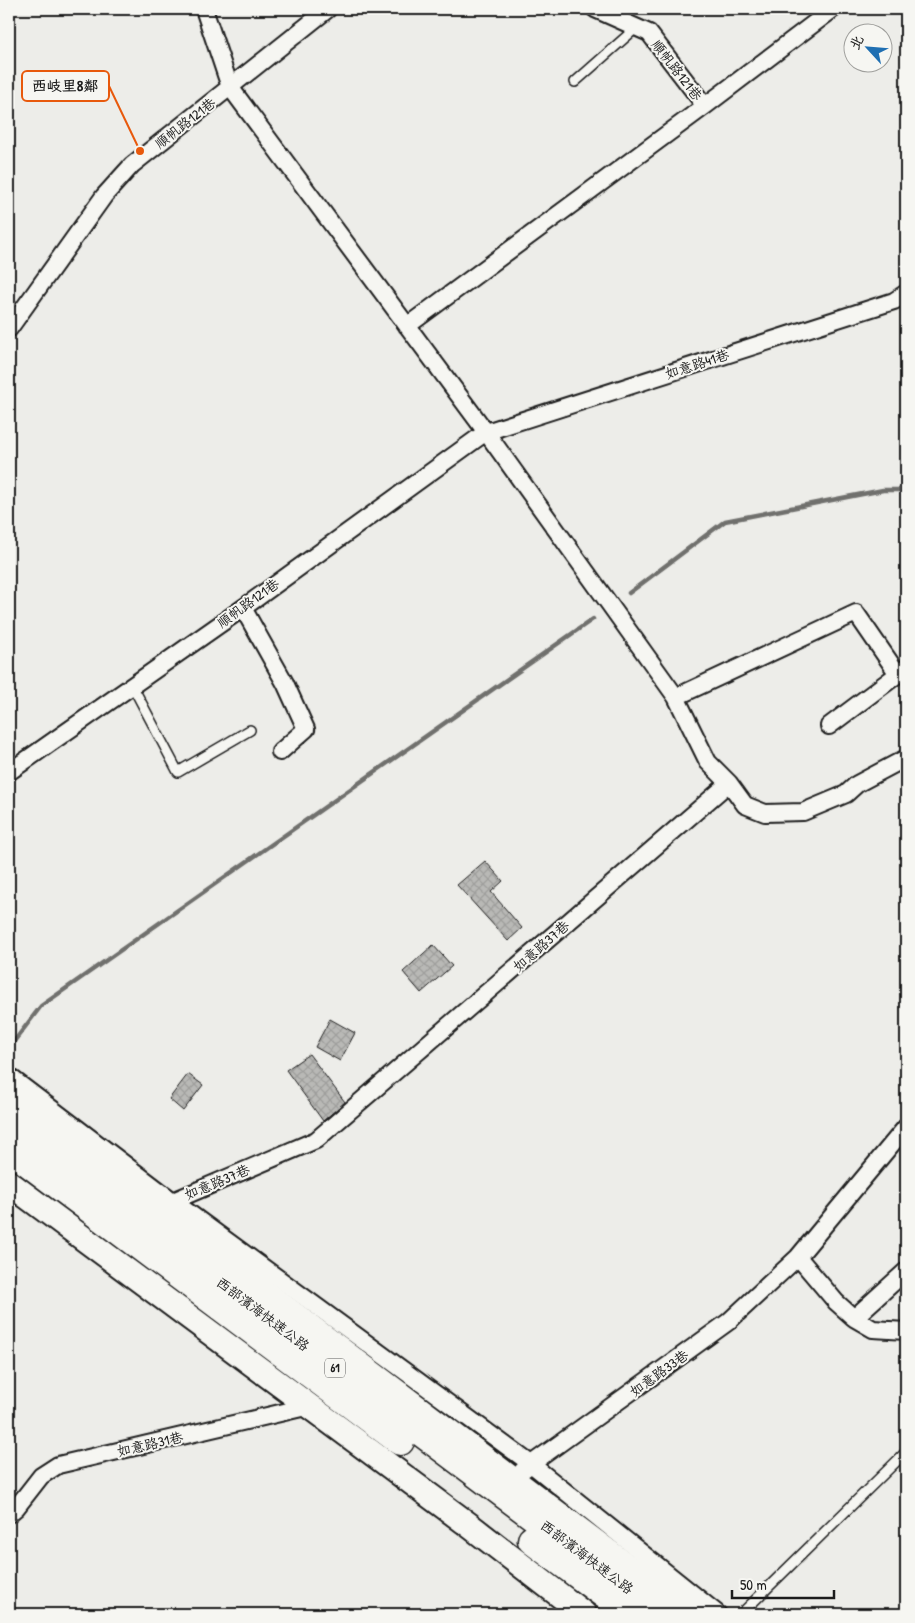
<svg xmlns="http://www.w3.org/2000/svg" width="915" height="1623" viewBox="0 0 915 1623" font-family="'Patrick Hand','LXGW WenKai TC',sans-serif">
<style>
.lines{fill:none;stroke-linecap:round;stroke-linejoin:round}
.stream{stroke:#6f6f6d;stroke-width:4.5}
.building{fill:url(#building-cross-hatch);stroke:#1c1c1c}
.lane-casing{stroke:#1c1c1c;stroke-width:12}
.street-casing{stroke:#1c1c1c;stroke-width:20}
.secondary-casing{stroke:#1c1c1c;stroke-width:28}
.highway-casing{stroke:#1c1c1c;stroke-width:31}
.lane{stroke:#f6f6f2;stroke-width:9}
.street{stroke:#f6f6f2;stroke-width:16}
.secondary{stroke:#f6f6f2;stroke-width:24}
.highway{stroke:#f6f6f2;stroke-width:28}
.labels{text-anchor:middle;stroke-width:4;stroke-linejoin:round;paint-order:stroke}
.shield{fill:#f6f6f2;stroke:#5d5d5c;stroke-width:1}
.shield-label{font-size:12px;font-weight:bold;fill:#1c1c1c}
.street-label{font-size:14px;fill:#1c1c1c;stroke:#f6f6f2}
.leader{fill:none;stroke:#e8590c;stroke-width:2}
.callout-dot{fill:#e8590c;stroke:#f6f6f2;stroke-width:2}
.callout{fill:#f6f6f2;stroke:#e8590c;stroke-width:2}
.callout-label{font-size:15px;text-anchor:middle;font-weight:bold;fill:#1c1c1c}
</style>
<defs>
<pattern id="building-cross-hatch" width="8" height="8" patternUnits="userSpaceOnUse" patternTransform="scale(1.25)"><rect width="8" height="8" fill="#b9b9b6"/><path d="M0 0l8 8M0 8l8-8" fill="none" stroke="#9e9e9c"/></pattern>
</defs>
<rect width="100%" height="100%" fill="#edede9"/>
<filter id="ink" filterUnits="userSpaceOnUse"><feTurbulence type="fractalNoise" baseFrequency=".02" numOctaves="2"/><feDisplacementMap in="SourceGraphic" scale="10" xChannelSelector="R" yChannelSelector="G"/><feConvolveMatrix kernelMatrix="1 2 1 2 8 2 1 2 1" color-interpolation-filters="sRGB"/></filter>
<g filter="url(#ink)">
<g class="lines">
<path class="stream" d="M629,593L725,521L883,490H906
M9,1048L41,1006L593,619"/>
</g>
<path class="building" d="M485,861L503,881L491,892L522,928L508,941L457,885Z
M433,945L452,966L421,993L403,972Z
M330,1019L355,1033L340,1061L315,1047Z
M309,1054L345,1102L323,1121L286,1070Z
M188,1074L203,1085L183,1111L169,1099Z"/>
<g class="lines">
<g class="lane-casing">
<path id="lane" d="M575,82L636,28
M132,685L178,772L250,730
M741,1614L906,1452"/>
</g>
<g class="street-casing">
<path id="street" d="M204,9L230,87L486,432L676,697L708,762L729,783
M595,9L649,33L705,106
M407,326L705,106L833,9
M9,329L104,196L132,165L328,9
M243,608L285,683L306,729L280,752
M676,697L856,613L898,674
M829,726L906,668
M9,772L243,608L486,432L894,301L906,293
M9,1076L173,1201L531,1464L718,1614
M173,1201L316,1140L729,783L745,805L765,813L803,812L846,794L857,784L906,758
M798,1257L836,1302L854,1318L906,1271
M854,1318L873,1329L906,1331
M523,1470L728,1322L798,1257L906,1127
M9,1514L16,1508L41,1476L58,1465L310,1406"/>
</g>
<g class="secondary-casing">
<path id="secondary" d="M9,1099L691,1614
M9,1183L469,1525L584,1614"/>
</g>
<g class="highway-casing">
<path id="highway" d="M9,1120L65,1165L664,1614
M9,1148L400,1441
M532,1540L631,1614"/>
</g>
<use href="#lane" class="lane"/>
<use href="#street" class="street"/>
<use href="#secondary" class="secondary"/>
<use href="#highway" class="highway"/>
</g>
</g>
<g class="labels">
<rect class="shield" x="325" y="1358.5" width="20" height="19" rx="4"/>
<g class="shield-label">
<text x="335" y="1372">61</text>
</g>
<g class="street-label">
<text transform="translate(677 70) rotate(52)" y="5">順帆路121巷</text>
<text transform="translate(185 123) rotate(-38)" y="5">順帆路121巷</text>
<text transform="translate(697 364) rotate(-18)" y="5">如意路41巷</text>
<text transform="translate(248 603) rotate(-36)" y="5">順帆路121巷</text>
<text transform="translate(541 946) rotate(-41)" y="5">如意路37巷</text>
<text transform="translate(217 1182) rotate(-23)" y="5">如意路37巷</text>
<text transform="translate(263 1314) rotate(37)" y="5">西部濱海快速公路</text>
<text transform="translate(659 1373) rotate(-36)" y="5">如意路33巷</text>
<text transform="translate(150 1444) rotate(-13)" y="5">如意路31巷</text>
<text transform="translate(587 1557) rotate(37)" y="5">西部濱海快速公路</text>
</g>
</g>
<path class="leader" d="M140 151L109 86"/>
<circle class="callout-dot" cx="140" cy="151" r="5"/>
<rect class="callout" x="22" y="71" width="87" height="30" rx="5"/>
<g class="callout-label">
<text x="65" y="91">西岐里8鄰</text>
</g>
<rect width="915" height="1623" fill="none" stroke="#f6f6f2" stroke-width="30"/>
<rect x="15" y="15" width="885" height="1593" fill="none" stroke="#1c1c1c" stroke-width="2" filter="url(#ink)"/>
<g transform="translate(868 48) rotate(296)"><circle r="24" fill="#f6f6f2" stroke="#9f9f9c"/>
<path d="M0-4L9 19L0 12L-9 19Z" fill="#1f6fb2"/>
<text y="-8" font-size="14" font-weight="bold" text-anchor="middle" fill="#1c1c1c">北</text>
</g>
<path d="M732 1590v8h102v-8" fill="none" stroke="#1c1c1c" stroke-width="2.5"/>
<text x="740" y="1590" font-size="15" fill="#1c1c1c" stroke="#f6f6f2" stroke-width="4" paint-order="stroke">50 m</text>
</svg>
